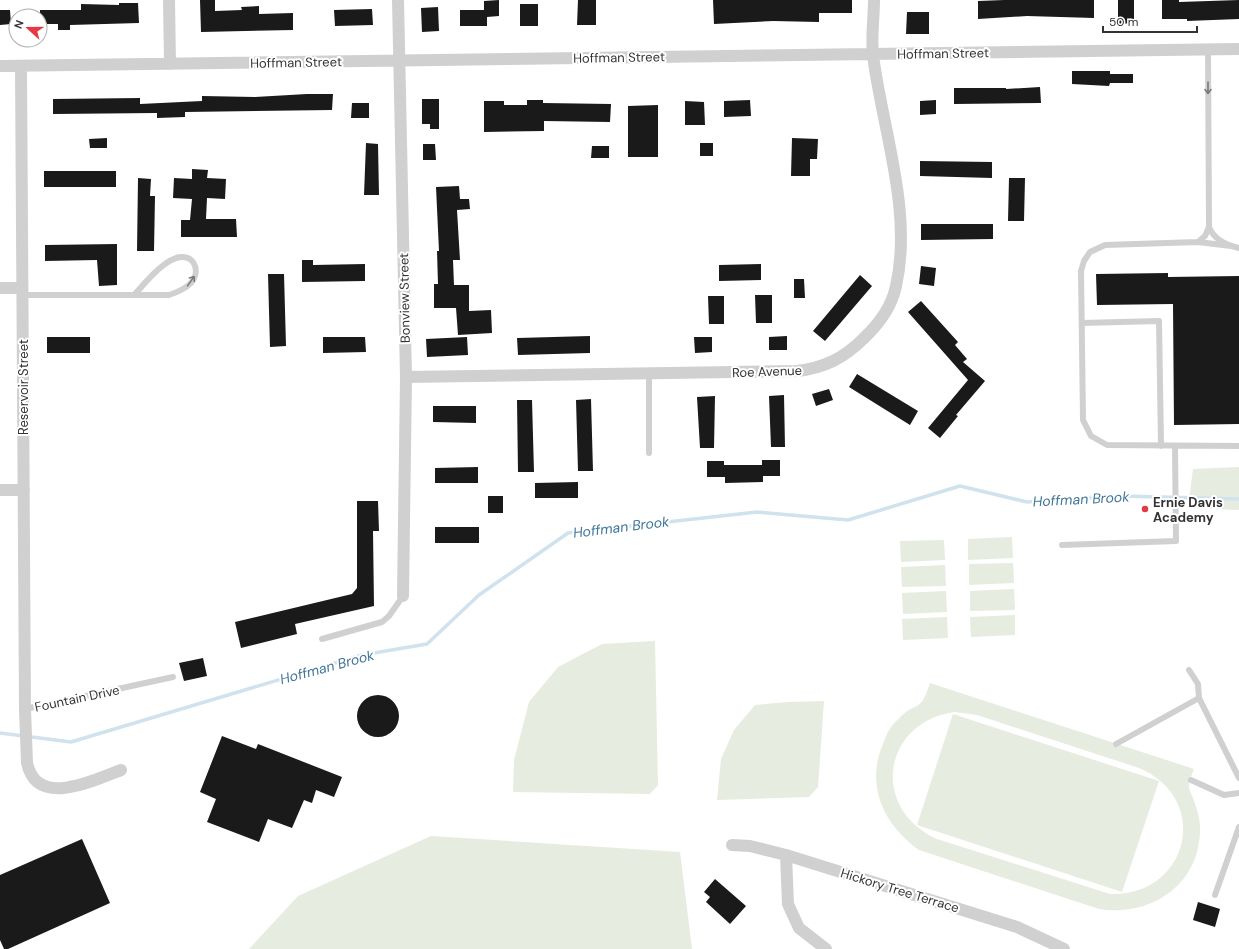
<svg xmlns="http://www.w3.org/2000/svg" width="1239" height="949" viewBox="0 0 1239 949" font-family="'DM Sans',sans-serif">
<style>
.green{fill:#e6ecdf;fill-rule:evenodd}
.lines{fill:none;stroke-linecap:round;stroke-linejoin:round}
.stream{stroke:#cfe2ee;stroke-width:3.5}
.building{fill:#1a1a1a}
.service{stroke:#d0d0d0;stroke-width:6}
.minor{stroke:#d0d0d0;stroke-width:12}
.oneway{stroke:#7a7a7a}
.poi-dot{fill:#e63946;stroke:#fff;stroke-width:1.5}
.labels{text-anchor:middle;stroke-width:4;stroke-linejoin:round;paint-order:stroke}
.street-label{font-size:13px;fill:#333;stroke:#fff}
.poi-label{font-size:13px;font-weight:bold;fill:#333;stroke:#fff;text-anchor:start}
.water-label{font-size:14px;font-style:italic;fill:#3f7597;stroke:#fff}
</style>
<rect width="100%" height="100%" fill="#fff"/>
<path class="green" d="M1239,467V510L1188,508L1193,469Z
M1012,537L1013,558L968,560V539Z
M944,540L945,560L901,562L900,541Z
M1013,563L1014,583L969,585V564Z
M945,565L946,586L902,587L901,567Z
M1014,589L1015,610L970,611V591Z
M946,591L947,612L903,614L902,593Z
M1015,615V635L971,637L970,617Z
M947,617L948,638L903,640L902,619Z
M655,641L658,785L650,794L513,792L514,760L529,702L558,667L602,644Z
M930,683L1194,769C1192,774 1189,781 1189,787C1189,791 1193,796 1194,801C1197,809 1200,819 1200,827C1201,884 1152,917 1099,909L919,850C884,825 865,786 883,744C885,739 887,732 891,727C895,722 901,716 906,712C911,708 920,706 923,700C926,696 928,688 930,683ZM954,712L977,715L1139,768C1212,799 1189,896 1110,894L937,839C870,809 882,723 954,712Z
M824,701L818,787L809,797L717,800L721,759L734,730L755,705L788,702Z
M953,714L1159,781L1122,892L917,825Z
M431,836L680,852L692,949H249L298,896Z"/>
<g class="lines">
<path class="stream" d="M0,733L71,742L362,655L427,644L479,595L568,533L757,512L848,520L960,486L1027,502L1122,496L1239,499"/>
</g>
<path class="building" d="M200,0H215V11L242,10L241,7L259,6V14L293,13V30L201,32Z
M499,0V16L487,17V26H460V10H484V1Z
M578,0H596V25H577Z
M713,0H852V13H819V22L773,21L714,24Z
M1004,0H1094V18L1027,16L978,19V1Z
M1118,0H1134V23L1118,24Z
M1162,0H1179V2L1239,0V19L1187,21V19H1162Z
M119,3H138L139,23L70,25V30H58V24H40V10H81V4L119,5Z
M520,4H538V26H520Z
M438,7L439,31L422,32L421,8Z
M372,9L373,25L335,26L334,10Z
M0,10H10L11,24L0,25Z
M907,12H929V34H906Z
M1072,71H1110V74H1133V83H1110L1109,86L1072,84Z
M1040,87L1041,103L954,104V88H1006V89Z
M307,94H333L332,110L185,112V117L157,118V113L53,114V99L140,98V104L202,101V96L255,97Z
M422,99H439V129H430V124H422Z
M527,100H543V103L611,104L610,122L544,121V131L484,132V101H504V105H527Z
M750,100L751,116L724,117V101Z
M936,100V114L920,115V101Z
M685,101L704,102L705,125H685Z
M352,103H369V118H351Z
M658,105V157H628V106Z
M107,138V148H90L89,139Z
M792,138L818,139L817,159H810V176H791Z
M366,143L378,144L379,195H364Z
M700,143H713V156H700Z
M423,144H435L436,160H423Z
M592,146H609V158H591Z
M920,161L992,162V178L920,176Z
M192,169L208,170L207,178L226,179L225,199L207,198L206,219H236L237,237H181V220H190L192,199L173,198L174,178L192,179Z
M44,171H116V187H44Z
M138,178L151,179L150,196H155L154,251H137Z
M1009,178H1025L1024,221H1008Z
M459,186L460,199H469L470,209L457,210L460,260H453L454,285H469V311L491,310L492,333L458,335L456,308H434V284H438L437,251H439L436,187Z
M921,224H993V239L921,240Z
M117,244V285L99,286L97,260L45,261V245Z
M302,260H313V265L365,264V281L302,282Z
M761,264V280L719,281V265Z
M921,266L936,268L934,286L919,284Z
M1168,273V277L1239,276V424L1174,425L1173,304L1097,305L1096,274Z
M268,274H284L286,346L270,347Z
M860,275L872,286L825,341L813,331Z
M794,279H804L805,298H794Z
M755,295H772V323H756Z
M708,296H724V324H709Z
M921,301L958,342L955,345L967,359L963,362L985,381L956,415L958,416L940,438L928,428L968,380L908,312Z
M590,336V353L518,355L517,338Z
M787,336V350H769V337Z
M47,337H90V353H47Z
M323,337H365L366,352L323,353Z
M467,337L468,355L427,357L426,339Z
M694,337H712V352L695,353Z
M857,374L918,411L910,425L849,387Z
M829,389L833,400L816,406L812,394Z
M784,395L785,447H771L769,396Z
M715,396L714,448H700L697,397Z
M591,399L593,471H578L576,400Z
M517,400H532L534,472H518Z
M433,406H476V423L433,422Z
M762,460H780V476H763V482L725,483V477H707V461H724V465H762Z
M478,467V483H435V468Z
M578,482V498H535V483Z
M488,496H503V513H488Z
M357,501H378L379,531H373L374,606L295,624L297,634L241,648L235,622L352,594L357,588Z
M435,527H479V543H435Z
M203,658L207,676L184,681L179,663Z
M357 716a21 21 0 1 1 42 0a21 21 0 1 1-42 0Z
M222,736L256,749L258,744L342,777L334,797L316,790L312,803L304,800L292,828L268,819L259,842L207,822L216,799L200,792Z
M82,839L110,903L8,949H4L0,940V875Z
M715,879L746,906L730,924L706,902L710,897L704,892Z
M1198,902L1220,909L1215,927L1193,920Z"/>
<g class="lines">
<path class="service" d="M1208,49L1209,227C1214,240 1226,245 1239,248
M1198,242L1205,236L1209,227
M1231,246L1198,242L1105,245L1090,252L1084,261L1081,271L1083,420L1091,436L1107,445L1239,446
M22,295H169C178,292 185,289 191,283C200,273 196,256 181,257C165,258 145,283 135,294
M1082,323L1159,321L1161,446
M649,453V373
M1062,545L1176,541L1175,446
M322,639L382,622L389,616L403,596
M1199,698L1239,778
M25,709L173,677
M1116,744L1199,698L1198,684L1189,670
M1191,780L1224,795L1239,793
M1215,895L1239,827"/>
<path class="minor" d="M169,0L170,64
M398,0L406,377L403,596
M0,66L1239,49
M21,66L25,709L27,763C37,809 94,780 121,770
M0,288H22
M406,377L797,371C824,368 844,358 863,339C878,325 892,306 896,286C913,211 882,128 873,55C871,37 874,18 874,0
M0,490H24
M732,845L750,846L786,855L1017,927L1064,949
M786,855L788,904L799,928L826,949"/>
</g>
<defs><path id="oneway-shaft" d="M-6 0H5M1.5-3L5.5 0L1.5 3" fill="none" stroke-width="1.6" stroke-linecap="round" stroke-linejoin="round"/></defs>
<g class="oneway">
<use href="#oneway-shaft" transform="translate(1208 88) rotate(90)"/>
<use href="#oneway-shaft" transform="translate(191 281) rotate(-55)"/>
</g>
<circle class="poi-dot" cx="1145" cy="509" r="4"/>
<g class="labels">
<g class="street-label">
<text transform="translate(943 53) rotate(-1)" y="5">Hoffman Street</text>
<text transform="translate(619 57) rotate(-1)" y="5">Hoffman Street</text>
<text transform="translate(296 62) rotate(-1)" y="5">Hoffman Street</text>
<text transform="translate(404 298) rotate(-91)" y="5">Bonview Street</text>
<text transform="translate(767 371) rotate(-2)" y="5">Roe Avenue</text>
<text transform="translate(23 387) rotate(-90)" y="5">Reservoir Street</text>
<text transform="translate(77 698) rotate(-12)" y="5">Fountain Drive</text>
<text transform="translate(900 890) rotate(17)" y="5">Hickory Tree Terrace</text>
</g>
<g class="poi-label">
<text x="1153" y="507">Ernie Davis<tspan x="1153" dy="15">Academy</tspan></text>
</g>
<g class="water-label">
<text transform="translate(1081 499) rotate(-3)" y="5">Hoffman Brook</text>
<text transform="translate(621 527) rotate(-7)" y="5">Hoffman Brook</text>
<text transform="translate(327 667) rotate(-15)" y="5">Hoffman Brook</text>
</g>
</g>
<g transform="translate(28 28) rotate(291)"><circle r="19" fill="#ffffff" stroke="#adadad"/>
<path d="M0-3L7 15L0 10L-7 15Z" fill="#e63946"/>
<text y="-6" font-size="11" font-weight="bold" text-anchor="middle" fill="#333333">N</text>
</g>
<path d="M1103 26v6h94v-6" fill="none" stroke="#333333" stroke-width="2"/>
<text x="1109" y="26" font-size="12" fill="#333333" stroke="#ffffff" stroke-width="3" paint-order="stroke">50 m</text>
</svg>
